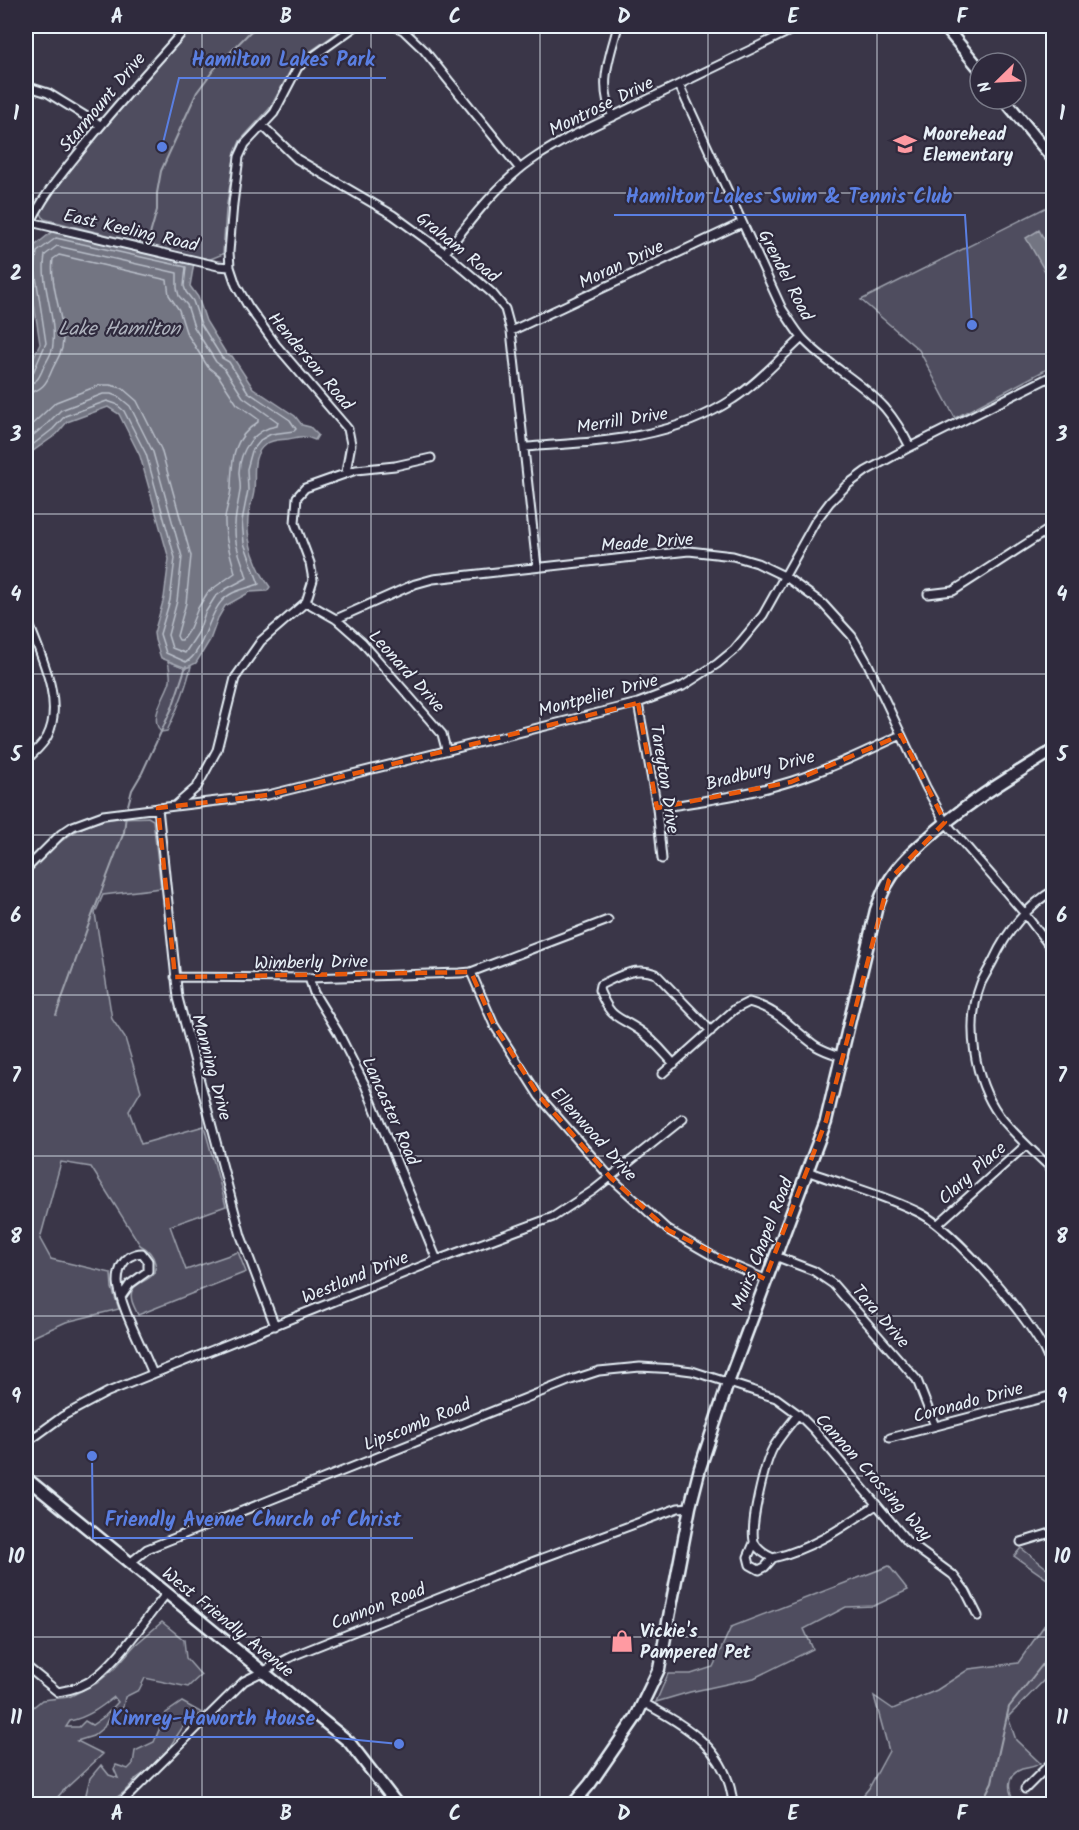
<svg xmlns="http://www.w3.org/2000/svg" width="1079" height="1830" viewBox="0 0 1079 1830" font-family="Kalam,sans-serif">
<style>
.green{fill:#504e5f;stroke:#9ca0ac;stroke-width:1.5;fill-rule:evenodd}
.water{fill:#737482;stroke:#a2a6b1;stroke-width:1.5}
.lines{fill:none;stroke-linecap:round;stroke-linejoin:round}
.shore{stroke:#b9bfc9;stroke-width:1.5}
.stream{stroke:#a2a6b1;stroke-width:2}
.street-casing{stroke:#e8f1f8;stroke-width:11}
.secondary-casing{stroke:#e8f1f8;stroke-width:15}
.street{stroke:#2f2a3d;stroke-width:7}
.secondary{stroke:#2f2a3d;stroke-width:10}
.marked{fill:none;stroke:#e8590c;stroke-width:4.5;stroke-dasharray:12 8;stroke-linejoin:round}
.grid{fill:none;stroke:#e8f1f8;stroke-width:1.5;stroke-opacity:0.55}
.labels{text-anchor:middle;stroke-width:4.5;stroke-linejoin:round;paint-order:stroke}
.street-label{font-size:18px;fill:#e8f1f8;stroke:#2f2a3d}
.poi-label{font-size:18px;font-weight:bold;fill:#e8f1f8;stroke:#2f2a3d;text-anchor:start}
.water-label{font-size:20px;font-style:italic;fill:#aeb2bd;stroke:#2f2a3d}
.leader{fill:none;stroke:#5a7fe2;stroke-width:2}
.callout-dot{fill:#5a7fe2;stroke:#2f2a3d;stroke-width:2}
.callout-label{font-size:20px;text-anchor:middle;font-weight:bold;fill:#5a7fe2;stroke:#2f2a3d;stroke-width:4.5;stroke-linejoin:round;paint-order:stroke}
.neatline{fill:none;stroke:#e8f1f8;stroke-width:2}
.grid-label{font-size:20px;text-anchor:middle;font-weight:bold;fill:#e8f1f8}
</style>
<rect width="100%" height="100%" fill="#3a3648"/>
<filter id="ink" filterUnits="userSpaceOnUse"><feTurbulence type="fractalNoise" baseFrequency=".0167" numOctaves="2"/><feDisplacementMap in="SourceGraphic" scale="12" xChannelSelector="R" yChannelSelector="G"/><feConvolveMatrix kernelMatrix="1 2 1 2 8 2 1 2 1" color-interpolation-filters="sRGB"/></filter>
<g filter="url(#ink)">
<path class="green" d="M192,26H347L295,62L270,108L240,141L235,153L226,210L223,254L208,260L44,219L40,211C82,142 140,86 192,26Z
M1053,204V366L955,418L919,350L861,300Z
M168,661L186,668L191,666C186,689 177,710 167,731L161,732C148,717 166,696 170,681C171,675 169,667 168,661Z
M148,817L153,820L161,888L103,895L95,913L112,1019L125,1038L141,1091L129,1111L141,1144L204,1126L226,1206L170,1226L186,1270L238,1252L246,1272L138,1315C135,1308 129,1299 132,1291C137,1279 158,1282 155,1263C153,1254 148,1249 140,1245L91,1167L61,1162L40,1239L51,1259L111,1273L112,1288L119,1309L66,1322L26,1340V964L28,956L26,953V876C48,852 71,826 106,820C119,817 134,818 148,817Z
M1021,1548L1053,1573V1583L1014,1556Z
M889,1566L908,1590L874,1606L846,1607L804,1629L813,1649L754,1678L690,1692L656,1702L668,1674H691L713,1667L731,1627Z
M1053,1613V1671L1008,1717L1016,1740L1040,1763C1034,1768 1028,1767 1022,1769C1005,1775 1007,1794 1018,1804H856L869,1788L889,1751L874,1696L893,1709L937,1690L969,1669L1018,1663Z
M162,1622L184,1640L186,1658L201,1675L188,1687L145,1678L139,1690L125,1697L122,1711L108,1719L104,1727L93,1736L77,1741L103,1754L62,1792L52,1804H26V1713L42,1700L69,1697L97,1683L115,1668L135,1645ZM114,1697L118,1702L105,1716L92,1725L85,1721L79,1727H66L70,1721C88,1717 100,1708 114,1697Z
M182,1702L202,1713L184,1725L169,1748L147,1771L137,1778L124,1792L108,1804H91L92,1801L86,1794L90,1778L101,1765L109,1775L118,1778L114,1769L116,1765L128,1769L133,1764L135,1751L154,1742L166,1713Z"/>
<path class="water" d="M1039,230L1053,256V285L1026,238Z
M53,231L194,263L190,286L198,297L206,321L227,355L232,356L253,388L295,416L302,425L310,427L318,435L315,440C304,435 300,437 288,439C281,440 273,439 266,444C250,456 256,473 254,491C253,500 249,508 248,518C246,541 256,568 270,587L267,591L250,592L225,606L218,618L210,640L196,663L186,668L161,658L155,640L154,633L164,598L169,559L140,456L119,414L108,407L67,422L57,434L26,456V373L40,344L29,270L32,248Z"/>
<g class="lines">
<path class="shore" d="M26,376L33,373L46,343L35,270L37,252L56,238L186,267L184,286L186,292L193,301L201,324L222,358L229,362L248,392L290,420L296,429L294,431L271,434L262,439L252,451L247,469L248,490L242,521L244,543L259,584C246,589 231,590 221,602C208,616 203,653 186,662L166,653L160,634L170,600L175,558L146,454L124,411L116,404L107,401L65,416L53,429L26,450
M26,384C38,383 40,376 44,366C48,359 53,352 53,344C56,314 40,285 45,255L57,246L177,273V288L179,296L187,305L194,327L216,362L224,368L243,397L278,422L277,426C254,429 240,450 239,472C239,478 241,485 240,491C237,510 233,522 236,542C238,554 244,566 247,578L226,589L215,597L205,613L198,633L185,653L172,648L168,635L177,601L182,557L153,452L130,406L119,397L111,394H103L61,410L47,424L26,441
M26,393C41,392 47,383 52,370C55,363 60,356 62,348C67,322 49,288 53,259L59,255L167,280L169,295L179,310L186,332L208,367L218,375L237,404L258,419V422C232,439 232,459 231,487C231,497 226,508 225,518C224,537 231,555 235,573L208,592L198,608L190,628L182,640H179L177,636L186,603L191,556L161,449L137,401L122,388L110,385H100L56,402L26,430"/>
<path class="stream" d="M147,245L157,210V193L161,171L197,92L215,68L250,32L260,26
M127,809L132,790L142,773L172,708L186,666
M56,1015L87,929L124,832L126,815
M981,1804L992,1782L1009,1707L1054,1650"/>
<g class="street-casing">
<path id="street" d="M394,26L403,30L424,50L520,169
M679,85L782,309C789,319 795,330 803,339C828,366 861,381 885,408C895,420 903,433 910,447
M26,86L48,93L100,125
M613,117C598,84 609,59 618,26
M263,126L297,159L393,215L445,253L492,293L505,309L511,331L537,567
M26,221L218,266L230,267
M26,233C40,199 62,173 85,145C118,104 153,65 188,26
M445,253C466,226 487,198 513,175C529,160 549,149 568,138L800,26
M511,331L742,223
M525,447C596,442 672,440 733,399C758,383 780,358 802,338
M346,472L351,444L348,429L276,345L248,306L236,285L230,267L229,252L233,204L239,157L245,144L274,113L298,67L356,26
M928,594L953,591L1054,526
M306,602L336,619L362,642L442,734L446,749
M26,616C38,650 66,702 47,737C42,746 33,753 26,761
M336,619L415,584L433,579L689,551L733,556L757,563L786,577L823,604L852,636L868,664L926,787L945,822L1025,914L1054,952
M638,703L657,808L662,859
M175,806L268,795L638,703L683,686L717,664L734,650L763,615L815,522L830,502L847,485L866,471L910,447L1054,375
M158,808L178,998L241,1236L275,1326
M657,808C702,801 748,795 792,781C829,769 865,752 901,735
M26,869L61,834L73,826L103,815L175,806L197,787L217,750L235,678L261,641L306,602L313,580L310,563L295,523L297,497L305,488L356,470L395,466L431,458
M1054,890C1028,905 1006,933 994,959C990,967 985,975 981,983C965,1024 974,1080 999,1115C1015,1136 1035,1153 1054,1171
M471,972L494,1025L539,1096L610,1177L668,1230L718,1259L765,1279
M175,977L309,978L460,973L471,972L608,920
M309,978L314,993L338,1032L365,1085L437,1260
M674,1064C663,1052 653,1039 639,1030C615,1014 612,1020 599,990L600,985C619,976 635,966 656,974L711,1031
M662,1074L735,1009L749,1002C779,1010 792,1029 816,1046C824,1051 834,1054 843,1057
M807,1171C844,1185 885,1195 920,1213C954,1230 1032,1320 1047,1356C1050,1362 1052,1371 1054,1378
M938,1224L1026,1145
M775,1256L814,1271L833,1284L917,1380L935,1426
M121,1297L130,1284L148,1271V1261L142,1253C137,1253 134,1254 129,1257C121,1263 118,1272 118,1282C119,1305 144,1350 153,1374
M798,1414C790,1425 780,1436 773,1448C765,1463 748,1529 755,1544C759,1551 766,1555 773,1558C812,1549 843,1527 876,1505
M890,1438L1054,1395
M26,1443L63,1416L108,1392L437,1260L553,1217L594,1190L683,1119
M1021,1542L1054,1532
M754,1543L748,1557L750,1565L759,1570L765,1567L773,1558
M130,1563L147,1549L571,1380L599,1371L640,1367L676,1369L692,1371L776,1398L798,1414L813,1429L908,1542L953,1575L966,1592L978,1616
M26,1666L58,1692C72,1690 86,1685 97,1676C122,1656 146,1618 167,1593
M644,1703C688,1727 728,1750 733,1804
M1025,1789L1054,1760
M120,1804L244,1681L295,1655L502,1573L678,1508L690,1507"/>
</g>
<g class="secondary-casing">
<path id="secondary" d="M944,26L980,69
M1004,99L1054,160
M26,1478L349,1742L397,1804
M573,1804L590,1784L636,1717L659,1669L690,1507L700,1468L728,1383L826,1121L876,910C880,900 883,890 889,881C898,865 912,852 926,840C964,804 1009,778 1054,750"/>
</g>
<use href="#street" class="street"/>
<use href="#secondary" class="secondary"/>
</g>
</g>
<path class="marked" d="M638,703L657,808L791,782L901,735L945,822L889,880L826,1121L765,1279L668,1230L610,1177L539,1096L494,1025L471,972L175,977L158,808L268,795Z"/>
<path class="grid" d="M202,26V1804M371,26V1804M540,26V1804M708,26V1804M877,26V1804M26,193H1054M26,354H1054M26,514H1054M26,674H1054M26,835H1054M26,995H1054M26,1156H1054M26,1316H1054M26,1476H1054M26,1637H1054"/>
<defs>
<g id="school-bare" transform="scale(1.8)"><path d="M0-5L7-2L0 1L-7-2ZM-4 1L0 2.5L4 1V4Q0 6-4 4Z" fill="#ff9aa2" stroke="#2f2a3d" stroke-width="2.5" paint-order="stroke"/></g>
<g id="shop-bare" transform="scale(1.8)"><path d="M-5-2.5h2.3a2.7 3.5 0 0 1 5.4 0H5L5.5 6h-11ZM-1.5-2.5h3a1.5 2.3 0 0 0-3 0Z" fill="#ff9aa2" stroke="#2f2a3d" stroke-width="2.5" paint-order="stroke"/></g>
</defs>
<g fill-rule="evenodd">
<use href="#school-bare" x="905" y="144"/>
<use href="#shop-bare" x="622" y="1641"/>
</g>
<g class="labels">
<g class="street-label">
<text transform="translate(102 102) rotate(-50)" y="6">Starmount Drive</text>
<text transform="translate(601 106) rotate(-26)" y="6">Montrose Drive</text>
<text transform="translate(131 230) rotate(13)" y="6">East Keeling Road</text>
<text transform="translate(458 247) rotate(39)" y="6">Graham Road</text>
<text transform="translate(621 264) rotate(-25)" y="6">Moran Drive</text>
<text transform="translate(786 275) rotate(63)" y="6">Grendel Road</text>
<text transform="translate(311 361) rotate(50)" y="6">Henderson Road</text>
<text transform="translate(622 420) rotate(-9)" y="6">Merrill Drive</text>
<text transform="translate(647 542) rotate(-4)" y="6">Meade Drive</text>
<text transform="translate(407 671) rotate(48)" y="6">Leonard Drive</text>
<text transform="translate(598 695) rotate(-15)" y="6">Montpelier Drive</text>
<text transform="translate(760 770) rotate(-15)" y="6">Bradbury Drive</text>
<text transform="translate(665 779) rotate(81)" y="6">Tareyton Drive</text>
<text transform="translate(311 962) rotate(-1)" y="6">Wimberly Drive</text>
<text transform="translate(212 1067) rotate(75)" y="6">Manning Drive</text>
<text transform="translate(391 1111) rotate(66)" y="6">Lancaster Road</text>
<text transform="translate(594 1134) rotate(48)" y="6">Ellenwood Drive</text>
<text transform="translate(972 1173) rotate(-42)" y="6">Clary Place</text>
<text transform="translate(762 1244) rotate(-69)" y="6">Muirs Chapel Road</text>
<text transform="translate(355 1277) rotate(-22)" y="6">Westland Drive</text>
<text transform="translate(881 1316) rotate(49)" y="6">Tara Drive</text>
<text transform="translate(968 1402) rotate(-15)" y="6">Coronado Drive</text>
<text transform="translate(417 1424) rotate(-22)" y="6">Lipscomb Road</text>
<text transform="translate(874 1477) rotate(48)" y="6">Cannon Crossing Way</text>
<text transform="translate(378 1606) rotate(-21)" y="6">Cannon Road</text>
<text transform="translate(228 1622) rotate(39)" y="6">West Friendly Avenue</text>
</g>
<g class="poi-label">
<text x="923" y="140">Moorehead<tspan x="923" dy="21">Elementary</tspan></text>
<text x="640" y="1637">Vickie's<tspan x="640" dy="21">Pampered Pet</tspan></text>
</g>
<g class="water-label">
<text x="119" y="335">Lake Hamilton</text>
</g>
</g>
<path class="leader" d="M162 147L179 78H386M972 325L965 215H614M92 1456L93 1538H413M399 1744L327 1737H99"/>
<g class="callout-dot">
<circle cx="162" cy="147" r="6"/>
<circle cx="972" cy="325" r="6"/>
<circle cx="92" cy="1456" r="6"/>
<circle cx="399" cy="1744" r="6"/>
</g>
<g class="callout-label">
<text x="283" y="66">Hamilton Lakes Park</text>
<text x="789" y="203">Hamilton Lakes Swim &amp; Tennis Club</text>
<text x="253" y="1526">Friendly Avenue Church of Christ</text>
<text x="213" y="1725">Kimrey-Haworth House</text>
</g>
<rect width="1079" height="1830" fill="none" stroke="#2f2a3d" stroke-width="66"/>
<g transform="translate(998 81) rotate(246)"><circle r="28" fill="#2f2a3d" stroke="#797a88" stroke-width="1.5"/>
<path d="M0-4.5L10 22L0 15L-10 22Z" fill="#ff9aa2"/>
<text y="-9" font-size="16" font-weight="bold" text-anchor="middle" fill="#e8f1f8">N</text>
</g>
<rect x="33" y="33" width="1013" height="1764" class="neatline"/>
<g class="grid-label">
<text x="117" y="23">A</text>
<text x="286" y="23">B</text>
<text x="455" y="23">C</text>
<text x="624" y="23">D</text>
<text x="793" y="23">E</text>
<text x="962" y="23">F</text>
<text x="16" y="120">1</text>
<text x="1062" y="120">1</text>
<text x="16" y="280">2</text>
<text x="1062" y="280">2</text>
<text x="16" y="441">3</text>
<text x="1062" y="441">3</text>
<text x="16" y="601">4</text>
<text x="1062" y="601">4</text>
<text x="16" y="761">5</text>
<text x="1062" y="761">5</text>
<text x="16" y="922">6</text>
<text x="1062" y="922">6</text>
<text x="16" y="1082">7</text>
<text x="1062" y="1082">7</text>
<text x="16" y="1243">8</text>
<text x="1062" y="1243">8</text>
<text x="16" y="1403">9</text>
<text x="1062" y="1403">9</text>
<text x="16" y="1563">10</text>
<text x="1062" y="1563">10</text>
<text x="16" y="1724">11</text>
<text x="1062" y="1724">11</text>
<text x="117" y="1820">A</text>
<text x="286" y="1820">B</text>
<text x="455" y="1820">C</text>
<text x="624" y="1820">D</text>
<text x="793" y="1820">E</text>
<text x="962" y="1820">F</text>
</g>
</svg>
